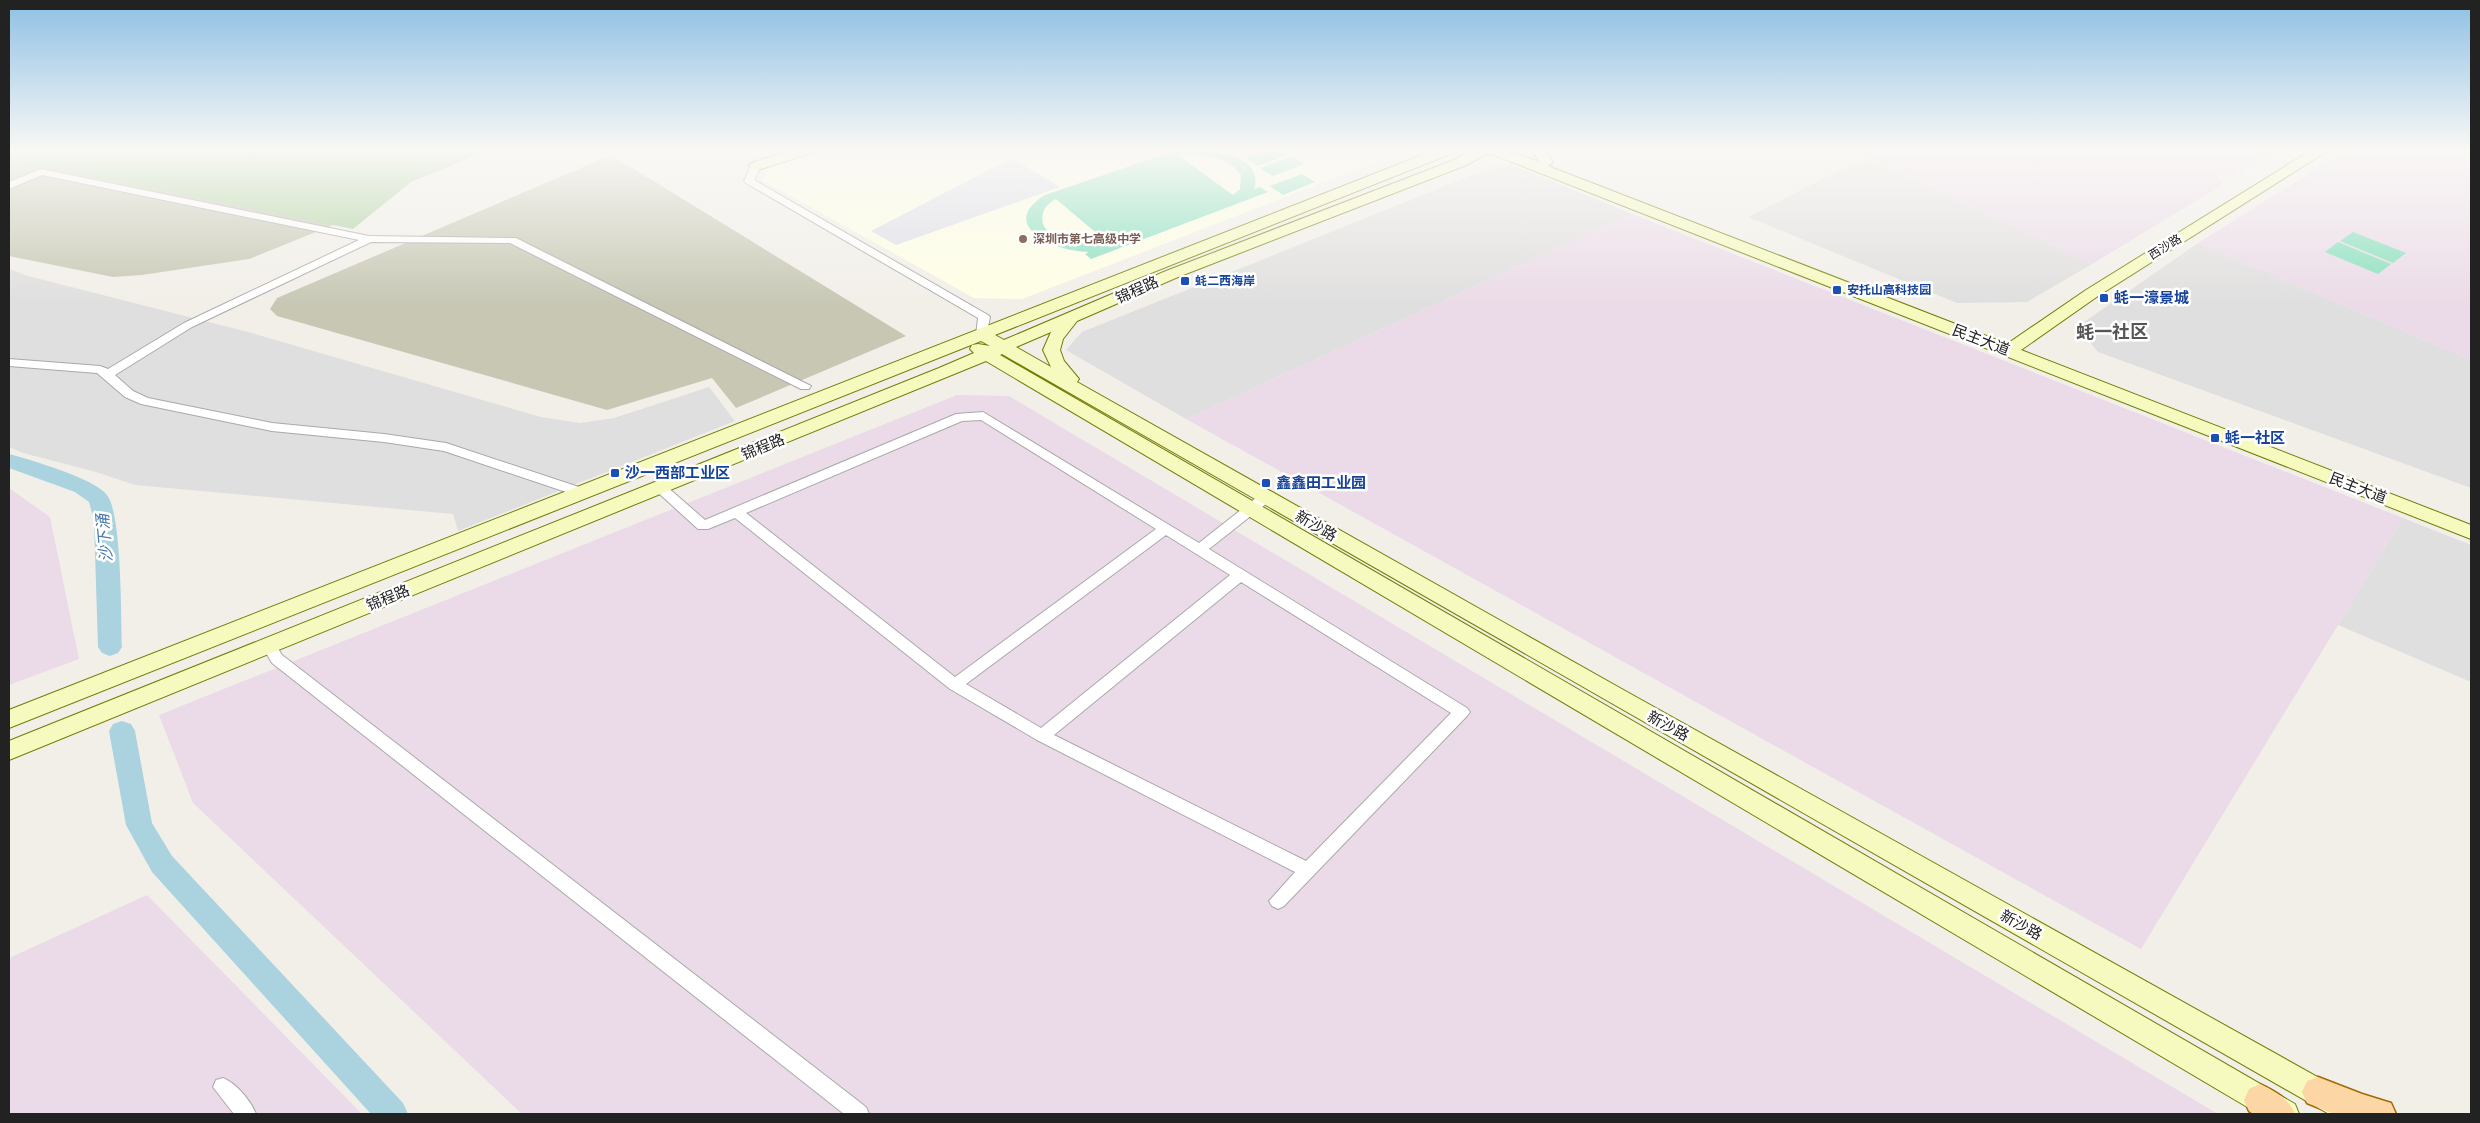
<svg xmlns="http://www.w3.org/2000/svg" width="2480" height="1123" viewBox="0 0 2480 1123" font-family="'Nunito Sans','Noto Sans SC',sans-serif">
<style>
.residential{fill:#e0dfdf}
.industrial{fill:#ebdbe8}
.education{fill:#ffffe5}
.construction{fill:#c7c7b4}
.forest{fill:#add19e}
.pitch{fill:#88e0be;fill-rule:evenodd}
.plaza{fill:#dddde8}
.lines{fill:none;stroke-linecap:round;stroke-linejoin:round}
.river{fill:#aad3df;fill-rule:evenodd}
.street-casing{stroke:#a9a9a9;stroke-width:2}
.secondary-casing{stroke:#707d05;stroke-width:2}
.primary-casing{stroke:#a06b00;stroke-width:3}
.street{fill:#fff;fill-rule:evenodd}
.secondary{fill:#f7fabf;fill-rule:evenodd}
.primary{fill:#fcd6a4;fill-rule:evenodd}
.education-dot{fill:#8d6e63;stroke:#fff;stroke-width:2}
.transit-dot{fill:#1a4fb4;stroke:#fff;stroke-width:2}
.labels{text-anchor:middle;stroke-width:5;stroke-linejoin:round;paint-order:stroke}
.far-education-label{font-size:12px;font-weight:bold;fill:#785e54;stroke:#fff;text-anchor:start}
.far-street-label{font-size:12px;fill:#222;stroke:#fff}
.far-transit-label{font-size:12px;font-weight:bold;fill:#164399;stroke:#fff;text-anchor:start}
.street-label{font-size:15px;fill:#222;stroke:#fff}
.transit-label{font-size:15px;font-weight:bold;fill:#164399;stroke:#fff;text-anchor:start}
.water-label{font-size:16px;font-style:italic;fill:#4a7aab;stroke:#fff}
.quarter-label{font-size:18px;font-weight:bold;fill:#555;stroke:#fff}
</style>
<rect width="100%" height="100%" fill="#f2efe9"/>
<path class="residential" d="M1866,157L2092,264L2027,302L1957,303L1748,217Z
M1509,164L1632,214L1186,419L1066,350L1082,332L1495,166Z
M2198,243L2471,360V488L2098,352L2077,327Z
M9,269L28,276L248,332L541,417L580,423L614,418L709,387L735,421L458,531L453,514L135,485L96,472L23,453L9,447Z
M2403,518L2471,545V682L2338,625Z"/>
<path class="industrial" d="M1848,148H2280L2234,176L2216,175L2224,184L2092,264Z
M2350,148H2471V360L2198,243Z
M1632,214L2403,518L2141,949L1186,419Z
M957,395L1009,396L2218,1114H522L193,803L159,715Z
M9,488L50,517L79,659L9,685Z
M147,895L362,1114H9V958Z"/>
<path class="education" d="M830,148H1412L1022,299L974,298L762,180L771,166Z"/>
<path class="construction" d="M31,148L363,213L249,259L142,275L113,277L9,256V158Z
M611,155L906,336L736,408L712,378L607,410L277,316L270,309L277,298Z"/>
<path class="forest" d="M9,148H494L411,182L353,229L45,167L9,163Z"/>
<path class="pitch" d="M1272,148H1281L1290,154L1258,166L1246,158Z
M1180,149C1203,148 1266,153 1254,189L1260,187L1268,192L1091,259L1085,254L1089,252C1057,252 995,226 1045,195ZM1187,155C1207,155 1229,157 1241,175L1240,189L1233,195L1179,156ZM1056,199L1107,242C1090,247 1035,242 1043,213C1045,206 1050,202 1056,199Z
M1292,156L1304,164L1273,176L1260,168Z
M1302,174L1315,182L1283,195L1270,186Z
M2353,232L2406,253L2393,263L2340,241Z
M2338,242L2391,264L2378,274L2325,252Z"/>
<path class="plaza" d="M1012,158L1060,187L896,245L871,231Z"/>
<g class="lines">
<path class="river" d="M9,454C31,460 94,478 107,495C122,514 121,618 122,647L118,653L110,656L102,653L98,647L94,521L89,502L75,492L9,468Z
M122,721L131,724L135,731L152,823L172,856L403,1103L408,1114H371L152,872L126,825L109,731L113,724Z"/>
<g class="street-casing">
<path id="street" d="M756,163L761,166L754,180L988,315L990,317L986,337L982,338L976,335L978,318L746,183L744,181L751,166Z
M41,169L369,236L516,238L811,386L809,389H801L510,243L371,242L192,327L115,375L133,391L148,398L272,423L384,434L446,443L588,490L590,493L588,496H578L444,451L384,442L272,431L141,404L125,397L97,373L9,366V359L100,366L108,369L184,323L359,240L42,175L9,189V182Z
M983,412L1199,543L1261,494H1271L1273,497L1271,500L1209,549L1467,708L1470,712L1467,716L1284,906L1278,909L1272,906L1269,901L1295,872L1037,740L950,689L735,518L708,529H698L653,488L660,484L665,485L705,520L956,414ZM981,420L1156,529L955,677L746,513L962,421ZM1166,535L1230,575L1041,728L966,684ZM1241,582L1451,713L1306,861L1054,735Z
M269,641L274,642L282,655L866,1107L869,1114H844L272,663L262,646L264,642Z
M223,1078C236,1083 251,1101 256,1114H234L213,1087L216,1080Z"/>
</g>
<g class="secondary-casing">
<path id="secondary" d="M797,148H819L817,151L761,169L756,170L749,166L751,163Z
M1440,148H1460L1458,151L995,335L1004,340L1166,271L1454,160L1476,148H1503L1539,162L1531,148H1545L1553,162L1548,166L2007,344L2086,290L2315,148H2332L2098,296L2021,350L2471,525V539L1489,153L1464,166L1178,277L1077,321L1063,339L1060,350L1064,361L1079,379L1077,382L1620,688L2366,1104L2370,1114H2329L1002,354L1000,355L2295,1104L2299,1114H2259L986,361L9,760V741L939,368L974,353L970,349L972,345L978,344L990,346L981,341L9,728V710ZM1051,332L1043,350L1051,367L1016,347Z"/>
</g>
<g class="primary-casing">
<path id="primary" d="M2318,1077L2362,1094L2391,1103L2396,1114H2334L2307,1103L2302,1092L2307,1081Z
M2260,1084C2275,1091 2289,1099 2295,1114H2253L2249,1111L2244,1100L2249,1089Z"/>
</g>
<use href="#street" class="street"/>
<use href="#secondary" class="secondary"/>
<use href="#primary" class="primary"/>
</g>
<linearGradient id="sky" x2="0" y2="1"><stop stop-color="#8fc0e4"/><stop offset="0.49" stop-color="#f9f8f5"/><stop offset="1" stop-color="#f9f8f5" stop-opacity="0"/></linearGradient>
<rect width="2480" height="305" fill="url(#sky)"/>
<circle class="education-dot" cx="1023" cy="239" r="5"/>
<g class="transit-dot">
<rect x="1180" y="276" width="10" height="10" rx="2.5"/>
<rect x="1832" y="285" width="10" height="10" rx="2.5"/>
<rect x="2099" y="293" width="10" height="10" rx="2.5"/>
<rect x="2210" y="433" width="10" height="10" rx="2.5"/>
<rect x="610" y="468" width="10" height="10" rx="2.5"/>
<rect x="1261" y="478" width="10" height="10" rx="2.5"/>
</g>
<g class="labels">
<g class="far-education-label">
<text x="1033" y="243">深圳市第七高级中学</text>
</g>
<g class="far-street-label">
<text transform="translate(2165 247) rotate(-32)" y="4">西沙路</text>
</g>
<g class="far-transit-label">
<text x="1195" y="285">蚝二西海岸</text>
<text x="1847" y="294">安托山高科技园</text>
</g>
<g class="street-label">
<text transform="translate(1137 290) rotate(-24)" y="5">锦程路</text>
<text transform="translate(1981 340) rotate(21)" y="5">民主大道</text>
<text transform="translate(763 447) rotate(-22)" y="5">锦程路</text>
<text transform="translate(2358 488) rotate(21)" y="5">民主大道</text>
<text transform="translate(1316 526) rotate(30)" y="5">新沙路</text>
<text transform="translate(388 598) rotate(-22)" y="5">锦程路</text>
<text transform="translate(1668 726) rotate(29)" y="5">新沙路</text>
<text transform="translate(2021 925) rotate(29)" y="5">新沙路</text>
</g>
<g class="transit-label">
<text x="2114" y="303">蚝一濠景城</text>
<text x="2225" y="443">蚝一社区</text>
<text x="625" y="478">沙一西部工业区</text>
<text x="1276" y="488">鑫鑫田工业园</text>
</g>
<g class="water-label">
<text transform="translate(104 538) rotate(-95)" y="6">沙下涌</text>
</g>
<g class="quarter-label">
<text x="2112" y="338">蚝一社区</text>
</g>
</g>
<rect width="2480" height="1123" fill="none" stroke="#222222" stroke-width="20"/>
</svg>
